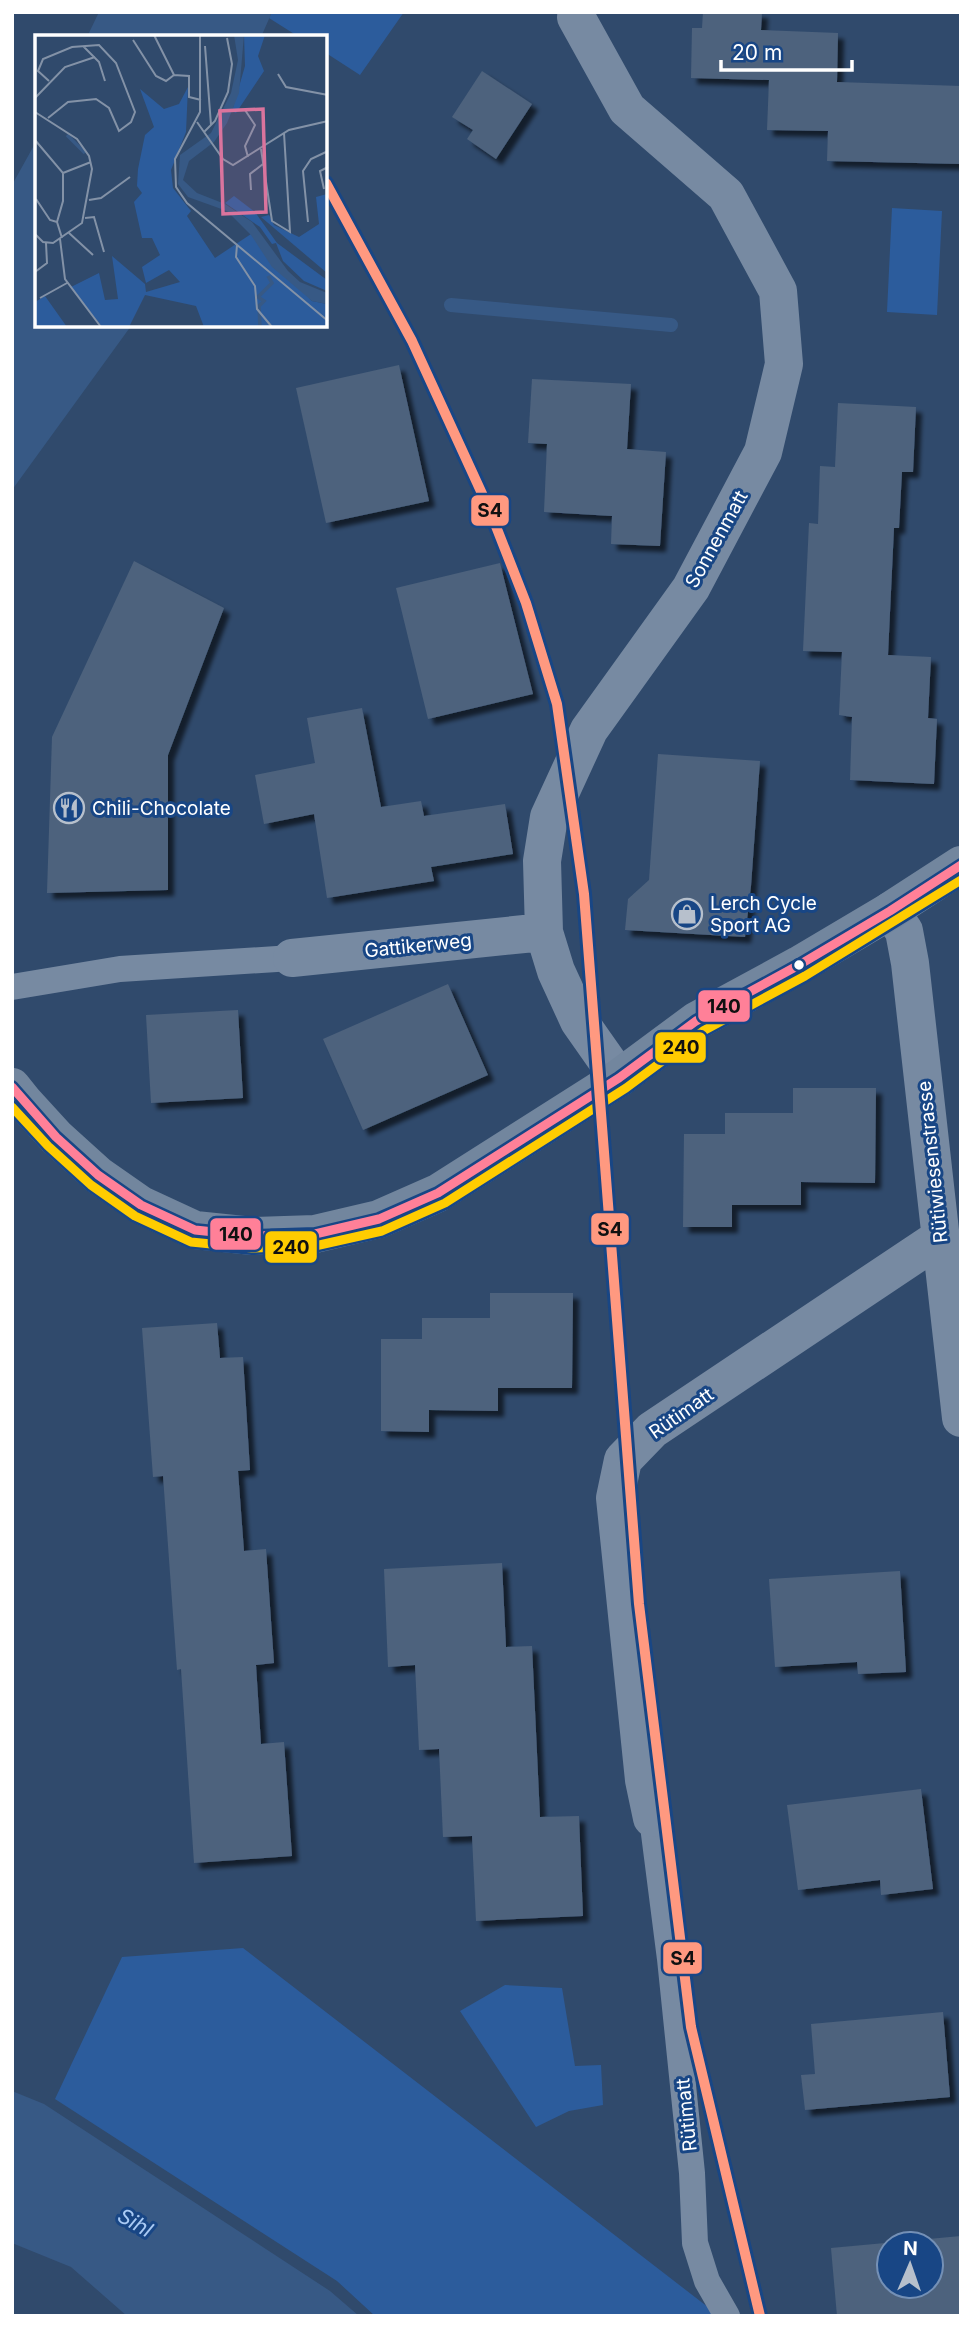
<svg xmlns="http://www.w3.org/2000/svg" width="973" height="2328" viewBox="0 0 973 2328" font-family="Inter,sans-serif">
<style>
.green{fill:#2c5c9c}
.water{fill:#375985}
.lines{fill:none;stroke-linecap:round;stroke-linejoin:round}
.stream{stroke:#375985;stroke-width:14}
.building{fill:#4d627d;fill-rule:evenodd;filter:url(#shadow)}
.lane{stroke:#778aa2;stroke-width:26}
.street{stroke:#778aa2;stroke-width:38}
.secondary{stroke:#72869e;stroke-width:38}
.bus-1-casing{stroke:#184685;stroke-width:14}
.bus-2-casing{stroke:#184685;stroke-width:14}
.bus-1{stroke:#ff8098;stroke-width:9}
.bus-2{stroke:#fc0;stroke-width:9}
.rail-1-casing{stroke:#184685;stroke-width:16}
.rail-1{stroke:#ff9980;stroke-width:10}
.bus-dot{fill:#fff;stroke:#184685;stroke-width:2.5}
.labels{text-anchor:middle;stroke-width:6;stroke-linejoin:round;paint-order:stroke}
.street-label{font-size:19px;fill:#fff;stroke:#184685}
.poi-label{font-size:19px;fill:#fff;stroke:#184685;text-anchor:start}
.water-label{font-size:21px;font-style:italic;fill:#a9caf4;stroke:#184685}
.inset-river{fill:none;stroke:#375985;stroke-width:3.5}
.inset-road{fill:none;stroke:#8392a7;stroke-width:2}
.view{fill:#da749d;fill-opacity:0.15;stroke:#da749d;stroke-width:3.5}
.inset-edge{fill:none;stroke:#fff;stroke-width:3.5}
.line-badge{stroke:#184685;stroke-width:2.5}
.pale-badge-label{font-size:19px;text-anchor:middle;font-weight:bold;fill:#111}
</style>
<defs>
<filter id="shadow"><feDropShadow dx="6" dy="6" stdDeviation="2" flood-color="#0009"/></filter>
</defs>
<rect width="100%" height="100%" fill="#304a6c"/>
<path class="green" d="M272,12H404L360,75L326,53V37H299L269,18Z
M892,208L942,211L937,315L887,312Z
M243,1948L713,2311L716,2316H375L337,2281L55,2099L122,1957Z
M505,1985L562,1988L575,2066L601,2065L603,2105L569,2111L536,2127L460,2011Z"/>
<path class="water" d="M99,12H272L261,37H87Z
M37,140V326H131L12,490V185Z
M12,2091L44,2104L330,2291L359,2316H127L71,2267L12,2243Z"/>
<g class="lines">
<path class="stream" d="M451,305L671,325"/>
</g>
<path class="building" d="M703,12H762L761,30L838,33L837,82L961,86V164L827,161L828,131L767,130L769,80L691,78L692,28H702Z
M482,71L532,104L496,159L467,139L473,130L452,117Z
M399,365L429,501L326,523L296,388Z
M532,379L631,384L627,449L666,452L660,546L611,544L612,516L544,512L547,444L528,443Z
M838,403L916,407L913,472H902L899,528H894L888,655L931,657L928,718L937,719L934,784L850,780L852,717L839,715L842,652L803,651L809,523L818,524L820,466L835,467Z
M134,561L224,608L168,755V890L47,893L52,737Z
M500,563L533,694L428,719L396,588Z
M362,708L381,807L421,801L424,816L505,804L513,854L431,867L434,881L327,898L314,814L264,824L255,775L315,763L307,718Z
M658,754L760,761L751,886L745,937L625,930L628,899L649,880Z
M448,984L488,1075L363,1130L323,1039Z
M238,1010L243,1098L151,1103L146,1015Z
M793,1088H876L875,1183L801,1182V1205H732V1227H683L684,1134H725V1113H793Z
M490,1293H573L572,1388H498V1411L429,1410V1432L381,1431V1339H422V1318H490Z
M217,1323L220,1358L243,1357L250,1470L238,1471L244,1551L266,1549L274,1663L256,1665L261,1744L284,1742L292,1856L194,1863L181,1669L177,1670L163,1476L153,1477L142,1328Z
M502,1563L506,1647L532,1646L540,1817L579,1816L583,1916L476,1921L472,1836L443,1837L439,1749L419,1750L415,1665L388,1667L384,1569Z
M900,1571L906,1672L858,1674L857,1662L775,1667L769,1579Z
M921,1789L933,1889L881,1895L880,1880L798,1890L787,1805Z
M943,2012L950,2097L805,2110L801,2075L815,2074L811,2024Z
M961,2236V2316H837L831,2248ZM889,2244H931V2286H889Z"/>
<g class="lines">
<path class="lane" d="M12,987L120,969L292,958
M652,1818L670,1959L692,2173L695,2243L707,2281L727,2316"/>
<path class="street" d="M576,17L627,109L726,195L778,291L784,364L763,452L691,588L589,730L549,817L542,861L544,932L556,971L579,1021L619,1078
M890,911L904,931L910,963L961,1418
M292,958L544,932
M652,1818L644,1780L615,1498L623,1460L652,1430L941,1237"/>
<path class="secondary" d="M12,1087L24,1102L56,1137L98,1175L141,1205L195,1230L253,1236L315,1234L379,1219L438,1193L619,1078L696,1021L799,965L890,911L961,865"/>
<g class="bus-1-casing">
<path id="bus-1" d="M12,1087L56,1137L98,1175L141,1205L195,1230L253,1236L315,1234L379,1219L438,1193L619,1078L696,1021L799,965L890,911L961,865"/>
</g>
<g class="bus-2-casing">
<path id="bus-2" d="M12,1107L48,1146L91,1185L135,1216L191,1242L252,1248L315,1246L382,1231L445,1203L626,1088L703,1031L805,976L961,880"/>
</g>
<use href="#bus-1" class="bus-1"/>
<use href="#bus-2" class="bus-2"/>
<g class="rail-1-casing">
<path id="rail-1" d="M326,183L412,341L490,511L526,603L557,704L584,894L639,1604L691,2027L760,2316"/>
</g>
<use href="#rail-1" class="rail-1"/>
</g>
<defs>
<g id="restaurant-ring" transform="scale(1.575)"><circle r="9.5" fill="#184685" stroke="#b7c0cc" stroke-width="1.5"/><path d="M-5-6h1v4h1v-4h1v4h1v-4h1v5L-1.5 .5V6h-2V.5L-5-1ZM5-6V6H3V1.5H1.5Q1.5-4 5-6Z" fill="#b7c0cc"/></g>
<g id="shop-ring" transform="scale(1.575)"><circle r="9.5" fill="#184685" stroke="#b7c0cc" stroke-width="1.5"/><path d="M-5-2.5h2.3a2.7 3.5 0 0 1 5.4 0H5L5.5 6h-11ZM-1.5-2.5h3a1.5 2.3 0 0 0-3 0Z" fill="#b7c0cc"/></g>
</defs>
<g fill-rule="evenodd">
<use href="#restaurant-ring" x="69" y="808"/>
<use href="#shop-ring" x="687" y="914"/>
</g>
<circle class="bus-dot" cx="799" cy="965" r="6"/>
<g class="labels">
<g class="street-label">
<text transform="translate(716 539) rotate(-61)" y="7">Sonnenmatt</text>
<text transform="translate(418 945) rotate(-6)" y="7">Gattikerweg</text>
<text transform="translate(932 1162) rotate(-96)" y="7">Rütiwiesenstrasse</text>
<text transform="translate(681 1413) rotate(-35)" y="7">Rütimatt</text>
<text transform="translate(686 2115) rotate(-96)" y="7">Rütimatt</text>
</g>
<g class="poi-label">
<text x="92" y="815">Chili-Chocolate</text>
<text x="710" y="910">Lerch Cycle<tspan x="710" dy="22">Sport AG</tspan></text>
</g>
<g class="water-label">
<text transform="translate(135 2223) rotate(30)" y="7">Sihl</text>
</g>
</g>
<g transform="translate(35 35)">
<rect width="292" height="292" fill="#304a6c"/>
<path d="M209,0H230L223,21L229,36L201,78L197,76L210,31ZM153,52L151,97L136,135L138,153L156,176L152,181L180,223L216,199L277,266L292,269V292H169L161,271L110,260L94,292H67L36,252L64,238L70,265L83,264L77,221L110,249L111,257L145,247L134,235L111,248L107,232L125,220L117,203H107L99,167L107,158L102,151L103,134L110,100L119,92L105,54L129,74L144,69ZM292,159V238L226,182L234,180L239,190L264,202L284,189L281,162ZM199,161L220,177L242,208L292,245V256L269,246L248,226L241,208L237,209L225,192L190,168ZM10,261L32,292H0V267Z" fill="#2c5c9c"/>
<path d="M199,0H209L204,58L192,88L179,107L154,126L148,145L162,158L190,169L217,187L253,236L265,247L292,258V269L277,266L237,232L216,200L192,176L153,162L143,149L145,120L176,98L196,58L203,25Z" fill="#375985"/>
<path class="inset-river" d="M32,100L50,118M225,292L224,271L229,266L223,262L237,248L233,241"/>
<path class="inset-road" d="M119,0L139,40M165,0V77L140,124L141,152L152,168L293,286M98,5L121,41L131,46L139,40L154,41V62L166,65M48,11L64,27L70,46M170,11L176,90M243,39L251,52L293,60M0,63L30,32L60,22M210,75L220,90L210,111L213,122M0,77L42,104L54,121L57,134L47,188L18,208L8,207L0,199M13,83L33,67L61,64L74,73L84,96L96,87L100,77L81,28L64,10L37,12L8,24L3,36L14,46M162,87L188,124L198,130L254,95L293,86M169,97L180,86L193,57L197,29L192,3M0,105L28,138V166L22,187L27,203M226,114L237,186L255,197L249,98M28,138L56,127M289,154L285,136L293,132M216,155L215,139L228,129M1,164L15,185L22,187M54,165L66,163L95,142M50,183L59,182L69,217M273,187L268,136L276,124L291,117M34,198L58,220M25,204L30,244L66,292M202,210L201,222L220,251L222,274L237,292M0,237L12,228L11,208M5,263L32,248"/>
<path class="view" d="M228,74L231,177L188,179L185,76Z"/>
<rect width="292" height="292" class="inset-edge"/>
</g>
<g class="line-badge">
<rect x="470" y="494" width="40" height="33" rx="7" fill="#ff9980"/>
<rect x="697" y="989" width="54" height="34" rx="7" fill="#ff8098"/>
<rect x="654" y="1031" width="53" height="33" rx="7" fill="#fc0"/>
<rect x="590" y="1212" width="40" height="34" rx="7" fill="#ff9980"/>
<rect x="209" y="1217" width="53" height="34" rx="7" fill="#ff8098"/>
<rect x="264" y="1230" width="54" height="34" rx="7" fill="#fc0"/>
<rect x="662" y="1941" width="41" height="34" rx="7" fill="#ff9980"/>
</g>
<g class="pale-badge-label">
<text x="490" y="517">S4</text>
<text x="724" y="1013">140</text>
<text x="681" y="1054">240</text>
<text x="610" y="1236">S4</text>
<text x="236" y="1241">140</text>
<text x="291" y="1254">240</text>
<text x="683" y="1965">S4</text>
</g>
<rect width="973" height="2328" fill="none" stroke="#ffffff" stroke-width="28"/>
<g transform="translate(910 2265) rotate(2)"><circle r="33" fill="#184685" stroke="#7490b6" stroke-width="2"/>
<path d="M0-5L12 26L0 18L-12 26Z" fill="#b7c0cc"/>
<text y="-10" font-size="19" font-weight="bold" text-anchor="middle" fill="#ffffff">N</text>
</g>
<path d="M721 60v10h131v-10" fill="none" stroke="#ffffff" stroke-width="3.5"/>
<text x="732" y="60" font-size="21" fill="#ffffff" stroke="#184685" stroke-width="5" paint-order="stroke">20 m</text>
</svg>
